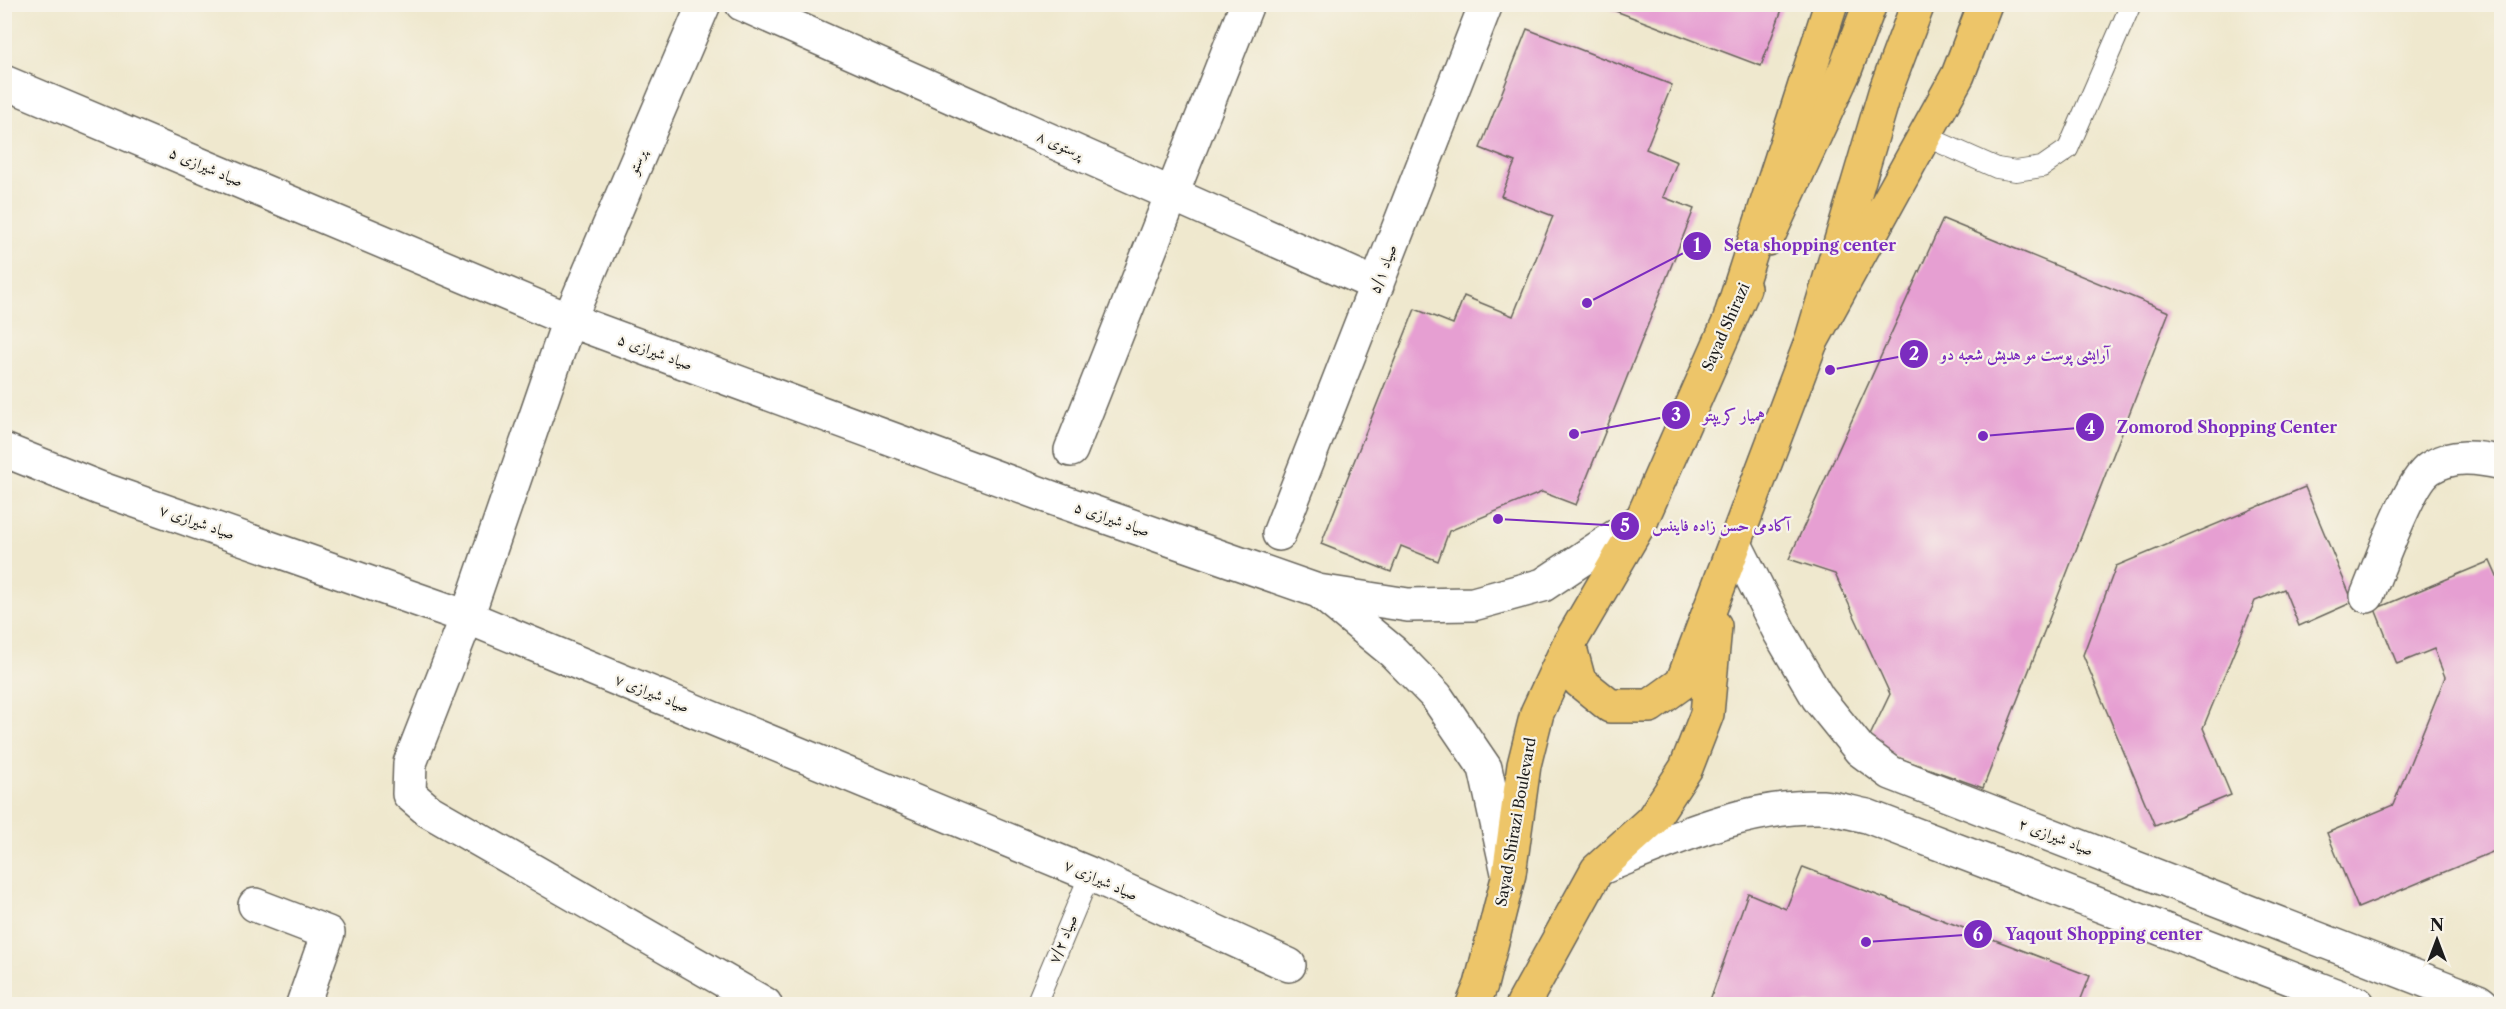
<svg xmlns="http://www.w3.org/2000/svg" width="2506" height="1009" viewBox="0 0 2506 1009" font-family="'Libre Caslon Text',Amiri,serif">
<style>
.building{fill:#e69fd2}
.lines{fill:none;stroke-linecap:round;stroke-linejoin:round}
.lane-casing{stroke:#66635a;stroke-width:22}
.street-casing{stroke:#66635a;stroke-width:36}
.primary-casing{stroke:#66635a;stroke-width:36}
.highway-casing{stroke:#66635a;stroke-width:36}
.lane{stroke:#fff;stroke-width:20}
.street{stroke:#fff;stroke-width:33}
.primary{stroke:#edc569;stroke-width:33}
.highway{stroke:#edc569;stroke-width:33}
.labels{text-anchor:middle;stroke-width:4.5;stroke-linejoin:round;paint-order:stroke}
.street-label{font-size:15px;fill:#1c1c1c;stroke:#f7f3e8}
.leader{fill:none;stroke:#7b2cbf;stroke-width:2}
.callout-dot{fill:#7b2cbf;stroke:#f7f3e8;stroke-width:2}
.mark-label{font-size:18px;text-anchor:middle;font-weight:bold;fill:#fff}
.callout-label{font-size:16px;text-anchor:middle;font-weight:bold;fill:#7b2cbf;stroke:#f7f3e8;stroke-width:4.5;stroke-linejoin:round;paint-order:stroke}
</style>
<rect width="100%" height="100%" fill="#f7f3e8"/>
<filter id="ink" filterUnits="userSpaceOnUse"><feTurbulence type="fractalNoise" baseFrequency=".0167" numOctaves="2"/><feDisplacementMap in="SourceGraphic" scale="12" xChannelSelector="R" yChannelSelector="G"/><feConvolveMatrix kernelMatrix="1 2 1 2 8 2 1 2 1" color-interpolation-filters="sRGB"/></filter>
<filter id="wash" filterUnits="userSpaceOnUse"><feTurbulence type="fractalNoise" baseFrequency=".008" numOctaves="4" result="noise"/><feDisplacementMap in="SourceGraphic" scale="24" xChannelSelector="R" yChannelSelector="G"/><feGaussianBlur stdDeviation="1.35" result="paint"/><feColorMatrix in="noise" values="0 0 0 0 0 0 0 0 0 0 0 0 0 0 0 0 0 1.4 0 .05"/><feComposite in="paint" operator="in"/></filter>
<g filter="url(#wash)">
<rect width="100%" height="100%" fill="#efe8ce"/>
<g id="blocks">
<path class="building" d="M1597,4H1784L1761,66Z
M1527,29L1672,85L1646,149L1677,162L1663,197L1694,209L1576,505L1542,492L1449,531L1438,561L1401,546L1391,572L1321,544L1415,309L1453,324L1464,296L1513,316L1553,216L1501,196L1515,162L1480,148Z
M1943,219L2169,312L1983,788L1865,746L1890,694L1835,574L1789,559Z
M2305,487L2353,602L2299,626L2284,589L2255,601L2203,728L2231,795L2155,826L2083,655L2116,566Z
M2490,561L2502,588V848L2358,908L2327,833L2393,805L2445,677L2434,649L2397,664L2375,609Z
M1803,867L2090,976L2079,1004H1722L1710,1000L1748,893L1786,909Z"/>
</g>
</g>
<g filter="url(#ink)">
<use href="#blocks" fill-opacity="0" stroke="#66635a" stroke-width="1.5"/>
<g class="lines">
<g class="lane-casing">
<path id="lane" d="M1925,136L1997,168L2016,171L2042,167L2068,149L2131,4
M1036,1004L1090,874"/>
</g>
<g class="street-casing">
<path id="street" d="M704,4L569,320L467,617L410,763L409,794L429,811L765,1004
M742,4L1377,285
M4,82L569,320L1052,498L1318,591L1408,605L1473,604L1543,585L1642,519
M4,450L99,488L467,617L1090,874L1289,965
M1071,450L1247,4
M1279,534L1486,4
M1735,544L1780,633L1818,698L1860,750L1891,773L2478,1001L2482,1004
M1320,592L1393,652L1436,696L1485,768L1508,873
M2367,596C2378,570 2409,481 2430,468C2452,454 2477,457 2502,463
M1601,868C1671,840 1745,805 1822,807C1836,808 1853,813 1867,816L2358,1004
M255,905L328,933L303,1004"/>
</g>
<g class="primary-casing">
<path id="primary" d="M1767,239L1845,70L1870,4
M1569,644L1579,681L1610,706H1650L1682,683L1811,342L1885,92L1918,4
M1473,1004L1481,985L1509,874L1524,765L1537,713L1569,644L1642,519L1744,288
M1523,1004L1597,870L1652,820L1686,768L1707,714L1715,626"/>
</g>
<g class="highway-casing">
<path id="highway" d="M1731,315L1831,4
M1811,342L1958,75L1985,4"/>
</g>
<use href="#lane" class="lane"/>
<use href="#street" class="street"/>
<use href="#primary" class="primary"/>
<use href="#highway" class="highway"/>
</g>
</g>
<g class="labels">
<g class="street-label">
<text transform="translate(1060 145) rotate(24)" y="5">پرستوی ۸</text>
<text transform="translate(637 162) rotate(-67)" y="5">پرستو</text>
<text transform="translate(206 167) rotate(23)" y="5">صیاد شیرازی ۵</text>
<text transform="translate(1383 269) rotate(-69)" y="5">صیاد ۵/۱</text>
<text transform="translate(1726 327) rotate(-66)" y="5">Sayad Shirazi</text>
<text transform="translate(655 352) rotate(20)" y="5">صیاد شیرازی ۵</text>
<text transform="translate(1112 519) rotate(19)" y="5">صیاد شیرازی ۵</text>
<text transform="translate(197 522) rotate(19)" y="5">صیاد شیرازی ۷</text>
<text transform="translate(652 693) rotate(22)" y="5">صیاد شیرازی ۷</text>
<text transform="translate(1516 822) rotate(-80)" y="5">Sayad Shirazi Boulevard</text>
<text transform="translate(2056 837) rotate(21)" y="5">صیاد شیرازی ۲</text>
<text transform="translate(1101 880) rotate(24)" y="5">صیاد شیرازی ۷</text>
<text transform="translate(1063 939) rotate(-67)" y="5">صیاد ۷/۲</text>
</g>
</g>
<path class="leader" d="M1587 303L1697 246M1830 370L1914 354M1574 434L1676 415M1983 436L2090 427M1498 519L1625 526M1866 942L1978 934"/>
<g class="callout-dot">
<circle cx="1587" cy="303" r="6"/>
<circle cx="1830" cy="370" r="6"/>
<circle cx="1574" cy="434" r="6"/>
<circle cx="1983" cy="436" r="6"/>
<circle cx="1498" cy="519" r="6"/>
<circle cx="1866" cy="942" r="6"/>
<circle cx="1697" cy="246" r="15"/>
<circle cx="1914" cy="354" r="15"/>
<circle cx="1676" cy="415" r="15"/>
<circle cx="2090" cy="427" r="15"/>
<circle cx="1625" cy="526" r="15"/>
<circle cx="1978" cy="934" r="15"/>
</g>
<g class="mark-label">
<text x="1697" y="252">1</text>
<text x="1914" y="360">2</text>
<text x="1676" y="421">3</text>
<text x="2090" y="434">4</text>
<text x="1625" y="532">5</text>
<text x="1978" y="941">6</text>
</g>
<g class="callout-label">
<text x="1810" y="251">Seta shopping center</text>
<text x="2025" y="360">آرایشی پوست مو هدیش شعبه دو</text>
<text x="1734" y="421">همیار کریپتو</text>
<text x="2227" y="433">Zomorod Shopping Center</text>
<text x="1721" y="531">آکادمی حسن زاده فایننس</text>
<text x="2104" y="940">Yaqout Shopping center</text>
</g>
<rect width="2506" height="1009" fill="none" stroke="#f7f3e8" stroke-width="24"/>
<g transform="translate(2437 940)" stroke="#f7f3e8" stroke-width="4.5" paint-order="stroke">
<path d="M0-4.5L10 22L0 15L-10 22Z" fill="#1c1c1c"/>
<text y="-9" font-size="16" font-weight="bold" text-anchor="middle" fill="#1c1c1c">N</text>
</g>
</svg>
